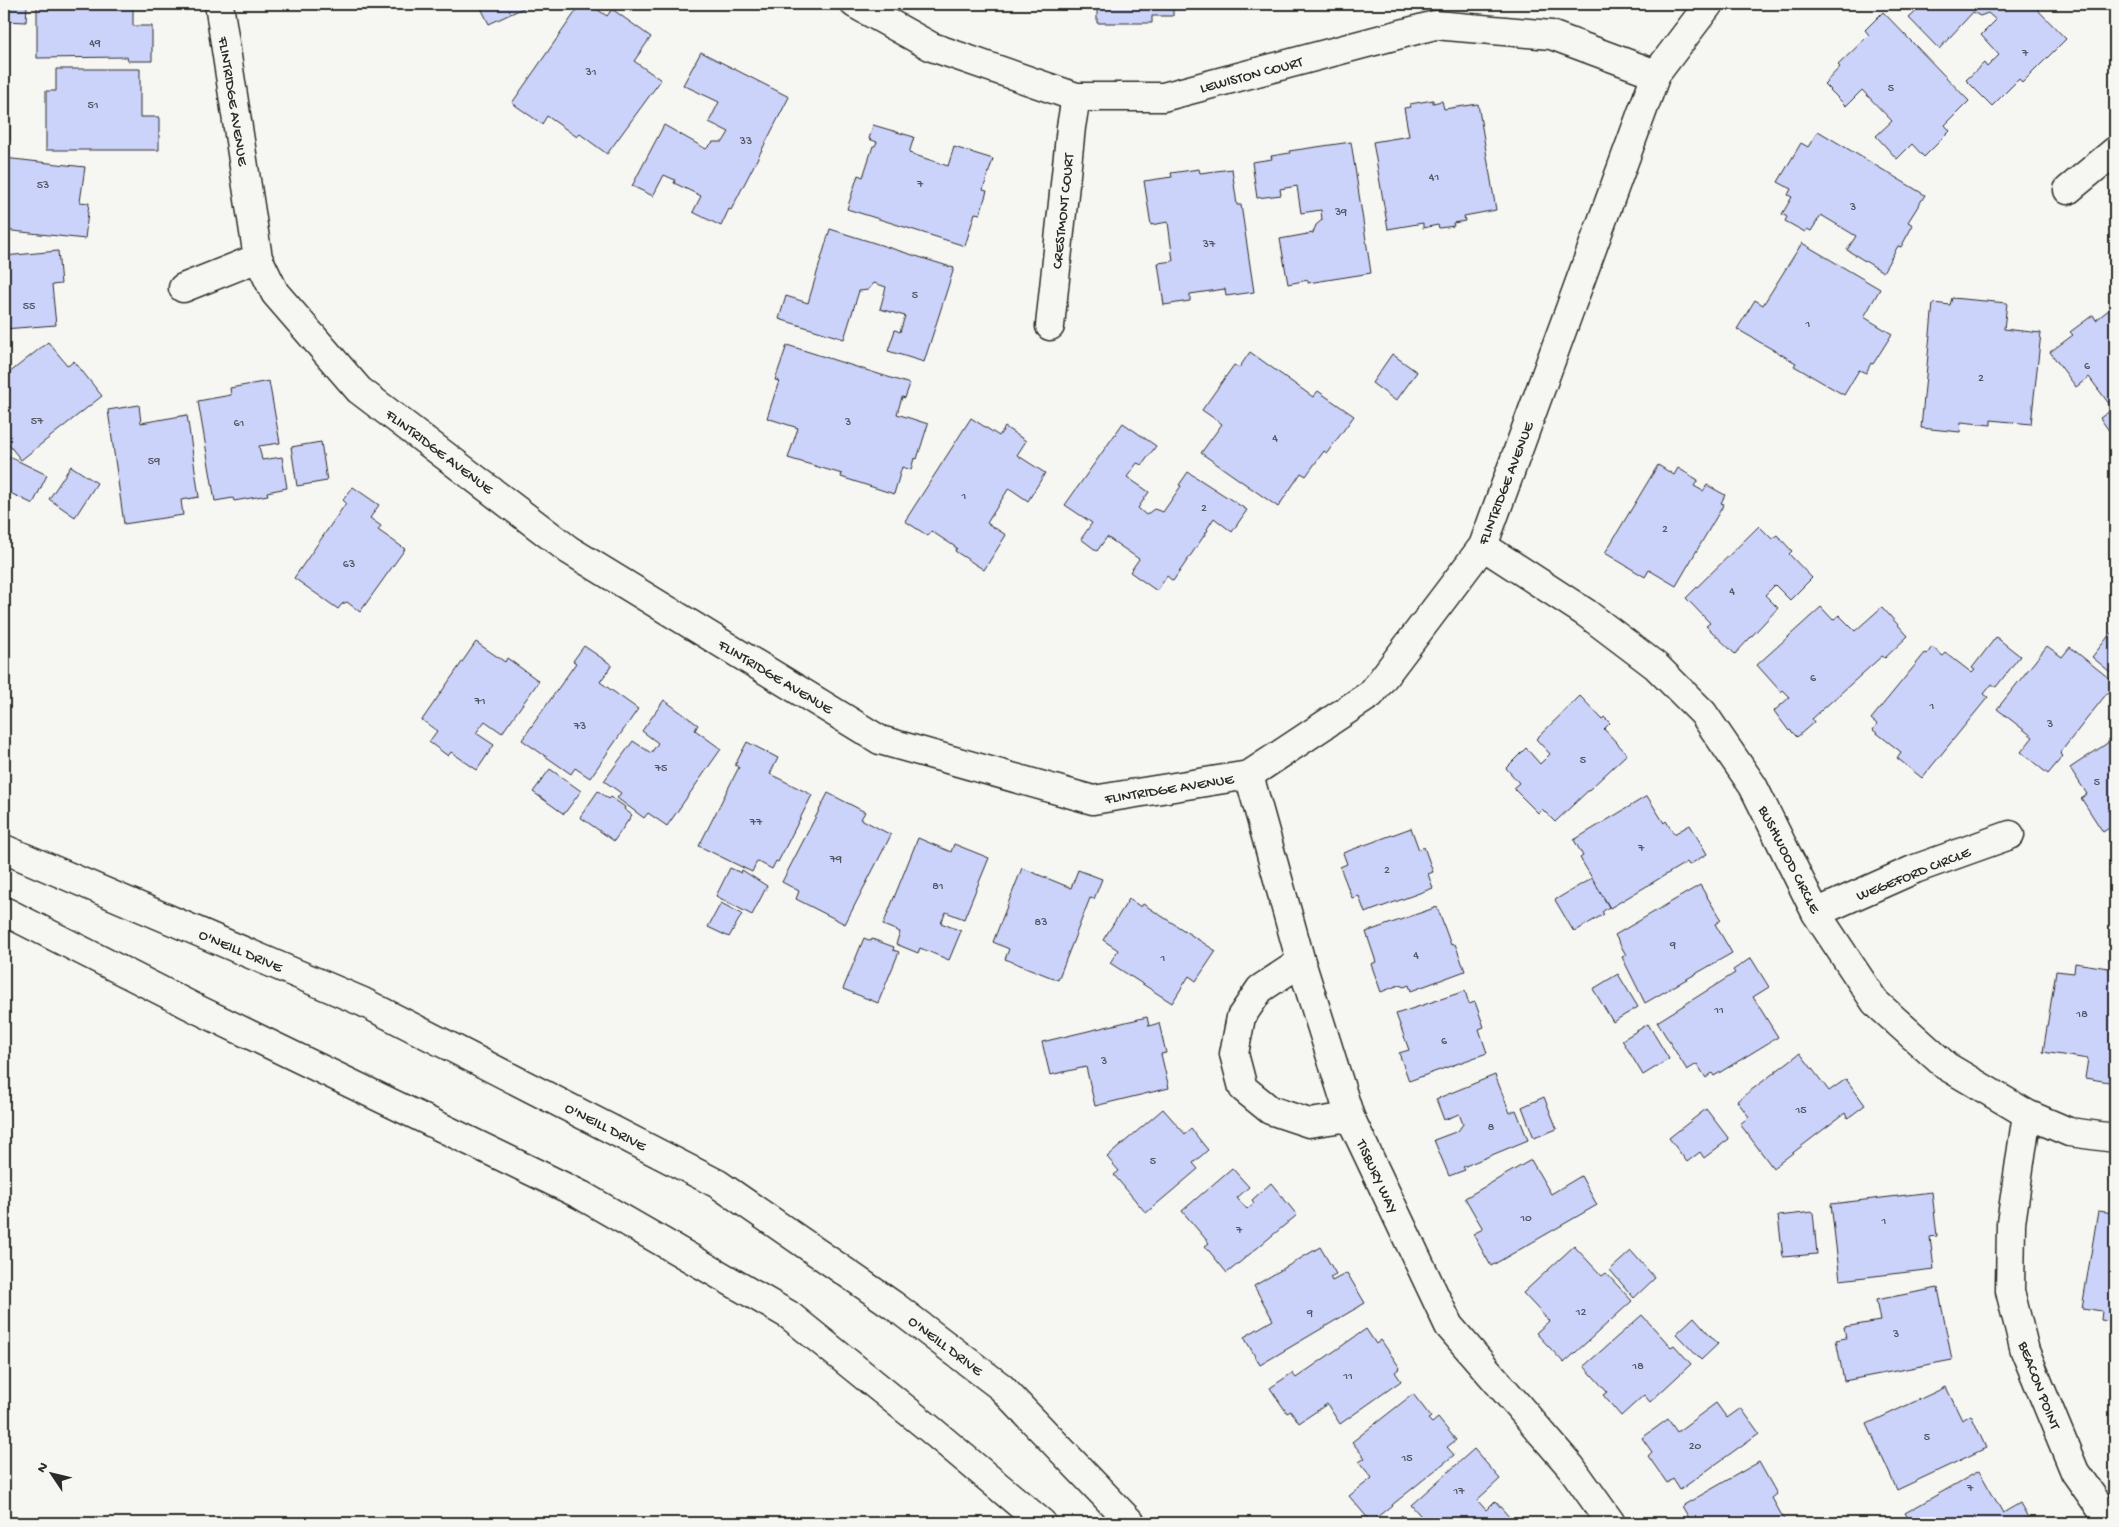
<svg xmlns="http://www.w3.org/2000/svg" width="2119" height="1527" viewBox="0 0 2119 1527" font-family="'Gochi Hand',sans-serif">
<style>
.building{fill:#cbd3fb;stroke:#2b2b2b}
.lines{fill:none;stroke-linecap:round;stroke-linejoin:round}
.minor-casing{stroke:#2b2b2b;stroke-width:31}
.major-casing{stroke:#2b2b2b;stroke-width:31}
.minor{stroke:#f6f6f2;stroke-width:28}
.major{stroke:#f6f6f2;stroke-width:28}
.labels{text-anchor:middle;stroke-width:5;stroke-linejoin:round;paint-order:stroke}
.number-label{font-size:12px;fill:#53555f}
.street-label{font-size:15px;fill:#2b2b2b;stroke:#f6f6f2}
</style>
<rect width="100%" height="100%" fill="#f6f6f2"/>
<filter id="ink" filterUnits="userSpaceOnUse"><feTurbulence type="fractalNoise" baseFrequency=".02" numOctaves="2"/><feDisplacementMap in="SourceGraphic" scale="10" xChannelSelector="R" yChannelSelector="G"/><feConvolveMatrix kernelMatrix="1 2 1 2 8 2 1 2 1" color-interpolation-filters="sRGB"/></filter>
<g filter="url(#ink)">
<path class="building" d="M4,4H27L26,22L4,21Z
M37,4H133V26H152V61H128L127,57L37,58Z
M479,4H532L489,24Z
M581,4H589L607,16L612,9L651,37L634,61L661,80L607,154L580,134L577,137L547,116L542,124L512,103Z
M1097,4H1173V16H1152V23H1097Z
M1918,4H2032L2066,39L2022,83L2019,79L1992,106L1966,80L1984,63L1987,67L1999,55L1981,35L1996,20L1988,13L1980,16L1973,12L1939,49L1909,18L1920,8Z
M1883,12L1969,101L1945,125L1950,131L1924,157L1912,144L1897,159L1876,136L1892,121L1862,90L1846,106L1824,84L1840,67L1838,65L1869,35L1865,30Z
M701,52L789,97L731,210L729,209L721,226L693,212L701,196L674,183L675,180L664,175L653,196L632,186L664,125L706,149L713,142H723L729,132L709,122L719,102L683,85Z
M56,69H140V117H159V150H46V91H56Z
M1433,100V103L1442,101L1444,109L1478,104L1496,210L1464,216L1465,221L1453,223L1454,226L1439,228L1438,225L1423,228V223L1388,229L1373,142L1409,136L1404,108L1411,107L1410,104Z
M4,109H10V141H4Z
M873,125L914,137L909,153L948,166L954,147L993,159L983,190L987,191L980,214L975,213L965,246L847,209L858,175L863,177L873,146H875L877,142L869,139Z
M1818,131L1925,195L1908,222L1913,225L1901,247L1898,246L1883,272L1847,250L1856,236L1821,215L1811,231L1807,229L1805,232L1785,221L1787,217L1782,214L1792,197L1788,195L1791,189L1778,182L1801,143L1808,147Z
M1351,142L1371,273L1308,283V280L1288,284L1280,239L1313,233L1316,225L1322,220L1321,210L1301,213L1297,186L1280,189L1281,195L1257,198L1252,162L1272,159L1271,156L1290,153L1289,151Z
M4,158L85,167L80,202L89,203L85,239L4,230Z
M1199,169L1200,173L1232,169L1237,205H1241L1254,292L1226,296L1225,289L1190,294V301L1164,305L1158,263L1173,261L1168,222L1151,225L1144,181L1172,177L1171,173Z
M830,229L954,268L924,362L888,351L895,330L900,332L905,316L880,309L886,287L874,283L868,290L859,291L844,339L779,319L786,296L808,303Z
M1802,243L1880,289L1864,317L1892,334L1873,364L1871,363L1866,373L1859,370L1844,395L1794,366L1796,363L1737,329L1755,300L1763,305Z
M58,251L61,284L52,285L56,325L4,329V256Z
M1952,298L2007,303L2004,329L2041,333L2031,424L1991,420V425L1961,422L1960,432L1921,428L1933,303L1950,305Z
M2115,305V439L2100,418L2113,409L2089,377L2076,387L2050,352L2073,335L2070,332L2093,315L2096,320Z
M48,342L68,366L74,361L102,396L21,460L9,445L4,449V377Z
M787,345L910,384L905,398L902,397L897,414L928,424L917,459L914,458L911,470L902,467L894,494L841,477L842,474L788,458L798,428L767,418L779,381L775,380Z
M1250,352L1313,397L1318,391L1354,416L1327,453L1324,451L1306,476L1301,473L1278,507L1201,453L1222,424L1202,410L1234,365L1239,368Z
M1392,354L1417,372L1396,401L1372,383Z
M269,381L280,443L259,446L262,460L282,457L287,488L267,492L268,495L234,501L233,498L215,501L198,401L231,395L230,388Z
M139,405L141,423L187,415L199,497L181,500L183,515L124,524L108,410Z
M971,418L999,436L1005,427L1026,441L1017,455L1045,473L1028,501L1009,488L987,523L1006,535L984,570L955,551L957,548L931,531L928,536L905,521Z
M1123,423L1156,446L1142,465L1137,463L1127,477L1149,492L1138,508L1146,515L1154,509L1163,512L1181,486L1179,485L1188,472L1247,510L1232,532L1214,518L1207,529L1208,530L1173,581L1167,576L1157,591L1130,572L1139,559L1107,537L1097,551L1081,539L1092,523L1065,505Z
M321,442L327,481L297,486L291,447Z
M10,457L47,475L33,504L4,490V470Z
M1658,465L1674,475L1678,468L1698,480L1694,486L1703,491L1707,485L1725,495L1721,503L1724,504L1676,586L1649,570L1645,577L1605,553Z
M71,466L97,483L75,517L49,499Z
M353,487L379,505L370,518L381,526L378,530L405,549L360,612L347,602L342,604L338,609L294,578L346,503L343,500Z
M1759,526L1772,539L1777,535L1792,551L1789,554L1812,578L1790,600L1775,585L1765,595L1778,608L1735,654L1706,626L1710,623L1686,598Z
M1821,607L1833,620L1839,615L1855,631L1882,607L1908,636L1885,658L1882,656L1812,719L1814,722L1797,737L1790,730L1789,731L1774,711L1790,697L1783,690L1781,692L1757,665Z
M2111,633L2115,636V676L2092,657Z
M1996,637L2020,656L1996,687L1992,684L1984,694L1988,697L1922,778L1897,758L1901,752L1873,730L1877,724L1871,719L1925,653L1927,654L1932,647L1943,656L1946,653L1972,673L1975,670L1972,668Z
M476,642L505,662L507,658L539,681L502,733L485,721L476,733L494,745L477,770L451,752L448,756L429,742L437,731L422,720Z
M584,646L612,665L600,682L638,709L590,778L575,768L571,774L522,740L576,663L573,661Z
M2047,646L2062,657L2070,647L2115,683L2060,753L2063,756L2048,774L2021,752L2033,737L1997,709Z
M1580,696L1602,719L1604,717L1610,723L1604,729L1627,754L1555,822L1542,809L1538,813L1513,788L1519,783L1506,768L1526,748L1540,764L1550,754L1536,739Z
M664,700L698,725L695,730L721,749L667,826L648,813L644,818L617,798L621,793L604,781L633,741L651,753L658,743L642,731Z
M2115,738V824L2103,832L2081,798L2087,794L2070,768Z
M747,742L778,758L770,774L812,795L778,862L776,861L772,869L757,861L752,872L699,846L739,767L735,765Z
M550,769L581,791L564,814L533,792Z
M598,791L609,799L611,797L625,807L624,809L632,815L614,841L580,817Z
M828,793L865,812L861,819L891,835L845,924L796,899L799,891L782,882Z
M1647,796L1664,823L1666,821L1674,834L1690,825L1707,854L1689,865L1687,862L1610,908L1580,858L1583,856L1574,840Z
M1411,828L1419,850L1424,847L1433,872L1428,874L1433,888L1365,913L1359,896L1352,898L1340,867L1347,864L1343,853Z
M918,838L951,852L954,844L989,858L964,919L946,912L941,923L961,931L949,960L920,948L918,953L896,944L900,932L883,925Z
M730,868L741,873L742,870L767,886L752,915L716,896Z
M1022,868L1071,888L1078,870L1102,879L1094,899L1090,898L1058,980L1005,959L1009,949L993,942Z
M1592,878L1609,907L1602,912L1604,914L1574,932L1555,900Z
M1700,885L1721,920L1715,924L1732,953L1645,1003L1622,957L1626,955L1615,935Z
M1129,899L1141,907L1143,904L1216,951L1196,981L1189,976L1172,1003L1110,963L1118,950L1103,940Z
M721,903L742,914L729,937L708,927Z
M1437,907L1451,945L1455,944L1465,971L1411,991L1409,985L1404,987L1399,985L1381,992L1371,964L1376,962L1366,932Z
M864,938L871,941L872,939L894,947L893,950L899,952L878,1003L843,989Z
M1751,958L1769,987L1753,997L1778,1037L1714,1076L1712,1073L1706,1078L1697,1064L1687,1070L1657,1022L1735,973L1733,970Z
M2075,963L2115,969V1083L2085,1078L2088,1059L2043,1052L2056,971L2074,973Z
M1618,974L1638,1007L1613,1022L1593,989Z
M1465,991L1469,1004L1475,1002L1484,1027L1479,1029L1487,1053L1409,1081L1399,1053L1409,1050L1396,1014Z
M1147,1017L1149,1026L1159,1023L1166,1053L1161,1054L1169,1088L1095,1106L1086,1067L1050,1075L1042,1042Z
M1648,1024L1669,1059L1643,1075L1622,1040Z
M1800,1053L1829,1091L1846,1079L1865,1105L1848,1118L1845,1113L1773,1168L1740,1124L1749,1117L1737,1101Z
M1495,1075L1510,1113L1516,1110L1528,1140L1463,1167L1465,1170L1449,1176L1434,1140L1458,1131L1463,1124L1459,1114L1444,1120L1436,1099Z
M1544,1097L1557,1129L1534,1138L1522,1107Z
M1163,1109L1185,1134L1191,1129L1208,1150L1193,1163L1198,1169L1146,1213L1114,1175L1119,1171L1107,1157Z
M1706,1109L1729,1139L1704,1158L1700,1152L1687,1162L1669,1138Z
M1531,1160L1551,1194L1581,1176L1597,1205L1491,1266L1473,1234L1483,1229L1465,1198Z
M1232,1168L1249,1187L1237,1198L1247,1209L1254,1203L1252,1200L1271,1183L1297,1215L1227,1273L1205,1246L1209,1243L1182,1211Z
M1932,1192L1937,1236L1930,1237L1934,1269L1840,1280L1831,1204Z
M2098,1211L2115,1213V1322L2101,1320L2102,1311L2082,1308Z
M1813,1212L1817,1254L1783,1257L1778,1216Z
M1574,1246L1602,1276L1606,1273L1632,1301L1564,1363L1536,1333L1549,1321L1523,1293Z
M1320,1247L1336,1274L1330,1277L1332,1281L1347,1273L1365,1303L1260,1365L1244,1337L1273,1320L1254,1286Z
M1631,1251L1655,1278L1634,1298L1610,1270Z
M1938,1288L1952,1360L1844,1381L1836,1340L1846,1338L1844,1327L1880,1321L1876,1300Z
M1642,1315L1671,1347L1674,1345L1691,1364L1650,1402L1644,1395L1621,1416L1603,1395L1607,1392L1584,1366Z
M1694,1317L1718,1344L1701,1360L1676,1334Z
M1366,1329L1376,1344L1381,1340L1400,1368L1395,1372L1401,1381L1340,1424L1327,1404L1299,1423L1291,1411L1287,1413L1270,1388L1292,1373L1296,1378Z
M1946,1387L1962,1420L1971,1415L1986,1448L1897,1490L1867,1424Z
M1413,1394L1431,1417L1428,1419L1432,1423L1438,1418L1456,1440L1447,1447L1454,1455L1371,1522L1349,1496L1372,1478L1359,1462L1365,1458L1352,1442Z
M1716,1403L1727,1418L1741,1408L1759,1433L1680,1490L1673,1479L1667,1483L1648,1456L1652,1452L1642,1438L1668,1419L1677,1432Z
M1474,1449L1500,1479L1477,1500L1486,1510L1495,1501L1511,1519L1505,1523H1427L1411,1505Z
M1759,1462L1777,1494L1772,1498L1786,1523H1692L1682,1506Z
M1979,1471L2003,1513L2020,1503L2031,1523H1911L1905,1513Z
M1402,1515L1410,1523H1393Z"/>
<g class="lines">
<g class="minor-casing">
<path id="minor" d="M219,4L258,258L275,293L359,390L569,550L880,740L1093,800L1249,775L1371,694L1483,546L1656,74L1709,4
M855,4L932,47L1076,97H1163L1435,25L1551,35L1656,74
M2068,190L2115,151
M183,288L258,258
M1050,326L1071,127L1076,97
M1483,546L1586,613L1656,666L1703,713L1753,786L1816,913L1875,1002L1946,1066L2027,1114L2069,1132L2115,1138
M1249,775L1301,962L1350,1117L1449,1326L1571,1467L1611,1523
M1816,913L1915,869L2010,835
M1301,962L1260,989L1241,1017L1234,1054L1243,1088L1270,1110L1309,1123L1350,1117
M2027,1114L2011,1223L2010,1291L2025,1351L2075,1472L2111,1523"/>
</g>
<g class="major-casing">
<path id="major" d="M4,849L363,1002L718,1184L893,1305L1001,1387L1131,1523
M4,911L199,1010L581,1195L789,1315L930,1429L1042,1523"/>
</g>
<use href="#minor" class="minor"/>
<use href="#major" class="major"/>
</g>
</g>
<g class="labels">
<g class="number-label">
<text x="95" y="46">49</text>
<text x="2025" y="56">7</text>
<text x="591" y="75">31</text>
<text x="1891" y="91">5</text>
<text x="93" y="108">51</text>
<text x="746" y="144">33</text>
<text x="1434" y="180">41</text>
<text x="920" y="187">7</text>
<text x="43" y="188">53</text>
<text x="1853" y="210">3</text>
<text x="1341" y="215">39</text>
<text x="1209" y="247">37</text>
<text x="915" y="298">5</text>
<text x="29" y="309">55</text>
<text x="1808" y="327">1</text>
<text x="2087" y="369">6</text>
<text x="1981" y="381">2</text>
<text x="37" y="424">57</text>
<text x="848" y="425">3</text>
<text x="239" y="426">61</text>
<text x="1275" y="441">4</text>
<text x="154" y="464">59</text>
<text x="964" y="499">1</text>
<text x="1204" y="511">2</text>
<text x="1665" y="532">2</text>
<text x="349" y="567">63</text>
<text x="1732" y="594">4</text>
<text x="1813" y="681">6</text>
<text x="480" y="704">71</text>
<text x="1932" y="709">1</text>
<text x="2050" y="727">3</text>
<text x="580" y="729">73</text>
<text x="1583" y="763">5</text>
<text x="661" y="771">75</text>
<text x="2097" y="785">5</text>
<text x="756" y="825">77</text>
<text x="1641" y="851">7</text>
<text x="836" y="862">79</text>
<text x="1387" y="873">2</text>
<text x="938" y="889">81</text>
<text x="1041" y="925">83</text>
<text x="1673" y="948">9</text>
<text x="1416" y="958">4</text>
<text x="1163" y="961">1</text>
<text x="1719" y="1013">11</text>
<text x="2082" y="1017">18</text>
<text x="1444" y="1044">6</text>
<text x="1104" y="1064">3</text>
<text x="1801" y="1113">15</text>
<text x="1491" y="1130">8</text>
<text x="1153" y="1164">5</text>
<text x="1526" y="1221">10</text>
<text x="1884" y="1224">1</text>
<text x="1239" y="1233">7</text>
<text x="1581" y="1315">12</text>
<text x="1310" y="1316">9</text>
<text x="1896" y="1337">3</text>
<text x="1638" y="1369">18</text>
<text x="1348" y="1379">11</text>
<text x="1927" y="1440">5</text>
<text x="1695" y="1449">20</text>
<text x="1407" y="1461">15</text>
<text x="1970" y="1491">7</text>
<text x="1459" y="1494">17</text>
</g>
<g class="street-label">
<text transform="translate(1251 74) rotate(-15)" y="5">LEWISTON COURT</text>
<text transform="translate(234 101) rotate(81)" y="5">FLINTRIDGE AVENUE</text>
<text transform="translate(1062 211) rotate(-84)" y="5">CRESTMONT COURT</text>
<text transform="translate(440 451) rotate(37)" y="5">FLINTRIDGE AVENUE</text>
<text transform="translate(1505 483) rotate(-69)" y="5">FLINTRIDGE AVENUE</text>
<text transform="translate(776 676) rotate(31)" y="5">FLINTRIDGE AVENUE</text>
<text transform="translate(1169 788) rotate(-9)" y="5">FLINTRIDGE AVENUE</text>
<text transform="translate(1790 859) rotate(63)" y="5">BUSHWOOD CIRCLE</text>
<text transform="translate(1913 873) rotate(-22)" y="5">WEGEFORD CIRCLE</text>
<text transform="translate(241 950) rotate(23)" y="5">O'NEILL DRIVE</text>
<text transform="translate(606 1126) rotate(27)" y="5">O'NEILL DRIVE</text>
<text transform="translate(1378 1176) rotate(65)" y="5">TISBURY WAY</text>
<text transform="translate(946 1345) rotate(37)" y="5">O'NEILL DRIVE</text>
<text transform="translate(2040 1385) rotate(69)" y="5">BEACON POINT</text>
</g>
</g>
<rect width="2119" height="1527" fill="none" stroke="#f6f6f2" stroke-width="20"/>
<rect x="10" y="10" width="2099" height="1507" fill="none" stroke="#2b2b2b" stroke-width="2" filter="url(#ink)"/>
<g transform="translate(52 1474) rotate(305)" stroke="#f6f6f2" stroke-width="4" paint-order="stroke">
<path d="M0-4L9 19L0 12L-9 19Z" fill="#2b2b2b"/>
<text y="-8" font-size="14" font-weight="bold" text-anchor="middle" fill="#2b2b2b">N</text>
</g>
</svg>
